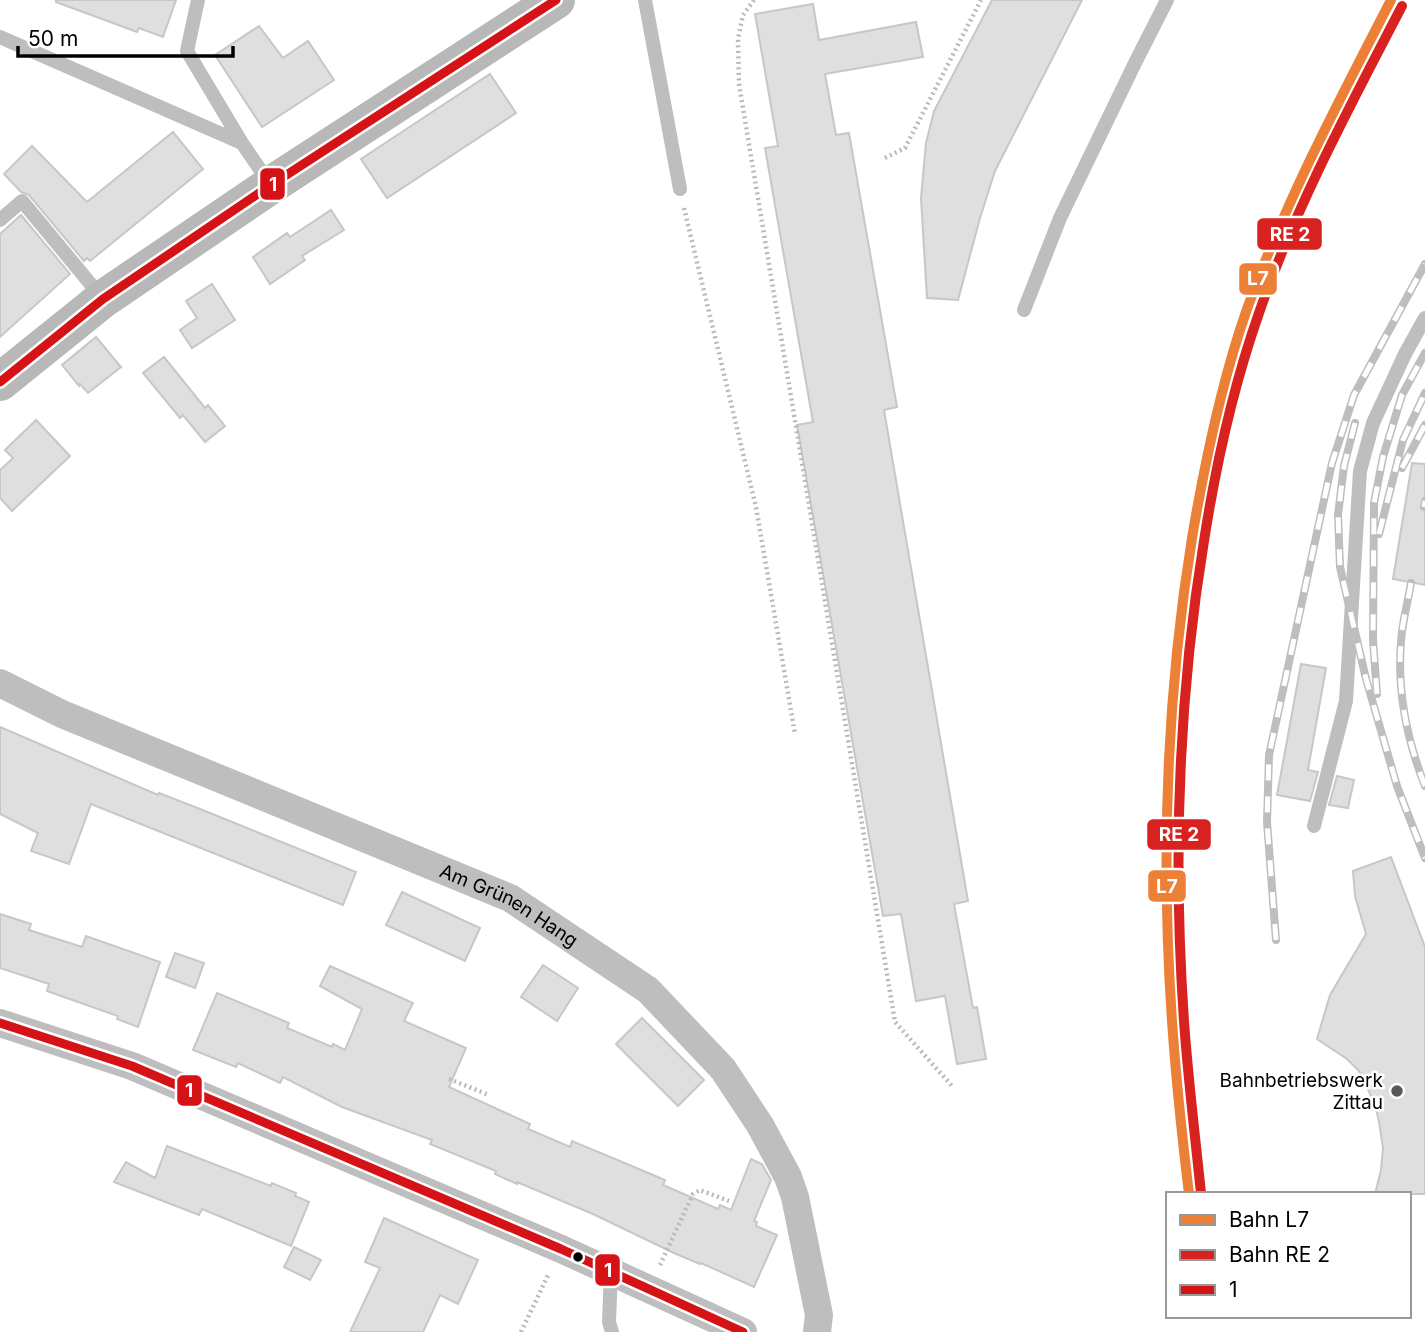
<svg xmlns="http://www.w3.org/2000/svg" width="1425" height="1332" viewBox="0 0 1425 1332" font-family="Inter,sans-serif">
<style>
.building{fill:#dfdfdf;stroke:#c7c7c7;stroke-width:2}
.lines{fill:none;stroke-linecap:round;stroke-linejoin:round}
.path{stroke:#b9b9b9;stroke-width:4.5;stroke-dasharray:2 3.5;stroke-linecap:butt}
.lane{stroke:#bebebe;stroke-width:14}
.street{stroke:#bebebe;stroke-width:28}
.secondary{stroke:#b8b8b8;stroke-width:38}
.rail-casing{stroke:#bebebe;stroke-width:8}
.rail{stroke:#fff;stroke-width:5;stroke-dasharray:16;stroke-linecap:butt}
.bus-1-casing{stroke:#fff;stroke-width:14}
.bus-1{stroke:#d51317;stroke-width:9}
.rail-1-casing{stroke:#fff;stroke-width:16}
.rail-2-casing{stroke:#fff;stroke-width:16}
.rail-1{stroke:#ed8037;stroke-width:10}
.rail-2{stroke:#d7221f;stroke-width:10}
.poi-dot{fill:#595959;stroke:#fff;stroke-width:2.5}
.bus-dot{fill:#000;stroke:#fff;stroke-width:2.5}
.labels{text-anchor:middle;stroke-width:5;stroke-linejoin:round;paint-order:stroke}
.street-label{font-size:19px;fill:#000;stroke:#fff}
.poi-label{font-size:19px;fill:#000;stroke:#fff;text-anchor:end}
.line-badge{stroke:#fff;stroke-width:2.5}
.badge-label{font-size:19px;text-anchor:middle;font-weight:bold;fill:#fff}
</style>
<rect width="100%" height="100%" fill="#fff"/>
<path class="building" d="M56,0H176L163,37L139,28L137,32L56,2Z
M992,0H1082L995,171L980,218L958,300L927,298L921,198L926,143L934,111Z
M813,4L819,40L916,22L923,57L825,74L836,135L849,133L897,407L884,410L968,901L954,904L973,1008L977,1007L986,1059L957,1064L945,996L916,1001L901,914L883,916L797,425L813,422L765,148L778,146L755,14Z
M259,26L283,58L308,41L334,80L262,127L215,55Z
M490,74L516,113L387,198L361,159Z
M173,132L203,169L90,261L87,258L84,261L29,195L21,192L4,174L32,146L87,202Z
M331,210L344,230L302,256L305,260L270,284L253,257L287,233L290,237Z
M21,215L70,274L0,337V234Z
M212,284L235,320L192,348L180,330L197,318L186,301Z
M96,337L121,367L88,393L80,384L79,386L62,365Z
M164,357L205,408L208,405L225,426L205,442L183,415L180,418L143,373Z
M36,420L70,456L12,511L0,498V470L13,458L5,450Z
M1412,463L1425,464V585L1393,579Z
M1301,664L1326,668L1308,770L1318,772L1310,801L1277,795Z
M0,727L158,795L159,793L200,809L356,872L343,905L91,804L69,864L31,851L38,833L0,814Z
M1337,776L1354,780L1348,808L1329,805Z
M1391,857L1425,947V1194H1375L1381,1170L1383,1148L1379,1122L1375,1104L1359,1071L1347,1059L1317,1039L1330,995L1366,934L1355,896L1353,871Z
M402,892L480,928L465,961L386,925Z
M0,914L31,924L29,930L82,947L86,936L160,962L138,1027L117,1019L118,1016L47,991L49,984L0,968Z
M175,953L204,963L195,988L166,977Z
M543,965L578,988L557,1021L521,997Z
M330,966L413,1003L404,1021L466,1048L449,1087L530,1124L528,1129L570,1147L572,1141L627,1164L665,1180L663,1185L718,1209L720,1205L731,1210L751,1159L762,1164L771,1180L754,1221L757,1222L756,1226L777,1235L754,1287L701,1263L700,1264L674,1253L593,1214L517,1182V1184L495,1174L496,1171L430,1144L432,1140L342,1107L283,1077L280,1083L238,1063L236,1067L193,1050L217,993L289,1023L287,1028L332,1047L333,1044L345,1050L362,1009L320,986Z
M642,1018L704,1080L678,1106L616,1044Z
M167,1146L271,1186L272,1183L296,1193L295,1196L309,1202L291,1246L202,1209L199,1215L114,1182L126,1162L155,1178Z
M384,1218L478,1260L458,1304L440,1295L423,1332H350L380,1268L365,1262Z
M294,1247L321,1260L310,1280L284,1267Z"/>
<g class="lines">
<path class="path" d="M754,0L743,15L738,39L739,84L895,1022L952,1086
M885,158L905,148L981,0
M684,208L756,507L795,734
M449,1079L489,1095
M660,1265L693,1194L700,1190L729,1201
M521,1332L549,1273"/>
<path class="lane" d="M198,0L187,51L242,143L270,184
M645,0L680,189
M0,37L242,143
M0,220L22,201L103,299
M1024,310L1060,218L1135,63L1167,0
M1314,826L1346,701L1360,471L1373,423L1405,354L1425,318
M611,1271L609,1322L612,1332"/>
<g class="street">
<path id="s1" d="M0,683L62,714L510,898L648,990L723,1069L760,1125L788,1177L795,1197L819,1315L817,1332"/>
<path d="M0,1023L132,1066L561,1249L743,1332"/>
</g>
<path class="secondary" d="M0,382L103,299L271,185L556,0"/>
<g class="rail-casing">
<path id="rail" d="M1355,423L1344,466L1338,515L1340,567L1366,679L1397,786L1425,858
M1402,468L1425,425
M1424,507L1425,501
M1379,534L1403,440L1425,393
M1411,583C1408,602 1402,622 1401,642C1397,691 1407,740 1425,786
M1377,694L1373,640L1374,503L1383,457L1402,395L1425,353
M1276,940L1267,822L1269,755L1332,463L1354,395L1425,264"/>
</g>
<use href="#rail" class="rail"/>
<g class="bus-1-casing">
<path id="bus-1" d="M0,382L103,299L271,185L556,0
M0,1023L132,1066L561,1249L743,1332"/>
</g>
<use href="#bus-1" class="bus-1"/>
<g class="rail-1-casing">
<path id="rail-1" d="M1189,1194C1182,1136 1176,1079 1172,1021C1161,860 1166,698 1192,538C1205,461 1221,383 1247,309C1285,202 1339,101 1391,0"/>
</g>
<g class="rail-2-casing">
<path id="rail-2" d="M1201,1193C1195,1135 1188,1078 1184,1021C1173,861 1178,699 1204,541C1216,464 1233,387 1259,313C1296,206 1350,106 1402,6"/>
</g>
<use href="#rail-1" class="rail-1"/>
<use href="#rail-2" class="rail-2"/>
</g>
<circle class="poi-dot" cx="1397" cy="1091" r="7"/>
<circle class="bus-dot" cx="578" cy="1257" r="6"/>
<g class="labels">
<g class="street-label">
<text dy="7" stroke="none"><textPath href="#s1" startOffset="556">Am Grünen Hang</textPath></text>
</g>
<g class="poi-label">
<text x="1383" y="1087">Bahnbetriebswerk<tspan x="1383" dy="22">Zittau</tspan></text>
</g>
</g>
<g class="line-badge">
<rect x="259" y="167" width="27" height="34" rx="7" fill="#d51317"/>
<rect x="1256" y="217" width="67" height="34" rx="7" fill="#d7221f"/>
<rect x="1238" y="262" width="40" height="34" rx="7" fill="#ed8037"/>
<rect x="1146" y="818" width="66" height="33" rx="7" fill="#d7221f"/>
<rect x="1147" y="869" width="40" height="34" rx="7" fill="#ed8037"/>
<rect x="176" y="1074" width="27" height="33" rx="7" fill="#d51317"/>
<rect x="594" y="1253" width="27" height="34" rx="7" fill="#d51317"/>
</g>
<g class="badge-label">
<text x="273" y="191">1</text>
<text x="1290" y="241">RE 2</text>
<text x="1258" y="285">L7</text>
<text x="1179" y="841">RE 2</text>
<text x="1167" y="893">L7</text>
<text x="189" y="1097">1</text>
<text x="608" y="1277">1</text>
</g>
<rect x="1166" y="1192" width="245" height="126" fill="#ffffff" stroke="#999999" stroke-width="2"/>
<rect x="1180" y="1215" width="35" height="10" fill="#ed8037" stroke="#999999" stroke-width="2"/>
<text x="1229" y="1227" font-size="21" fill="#000000">Bahn L7</text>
<rect x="1180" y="1250" width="35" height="10" fill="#d7221f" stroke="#999999" stroke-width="2"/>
<text x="1229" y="1262" font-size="21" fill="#000000">Bahn RE 2</text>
<rect x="1180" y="1285" width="35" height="10" fill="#d51317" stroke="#999999" stroke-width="2"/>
<text x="1229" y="1297" font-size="21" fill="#000000">1</text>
<path d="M18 46v10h215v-10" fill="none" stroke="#000000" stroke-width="3.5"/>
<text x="28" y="46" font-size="21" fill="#000000" stroke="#ffffff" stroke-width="5" paint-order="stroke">50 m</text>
</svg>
